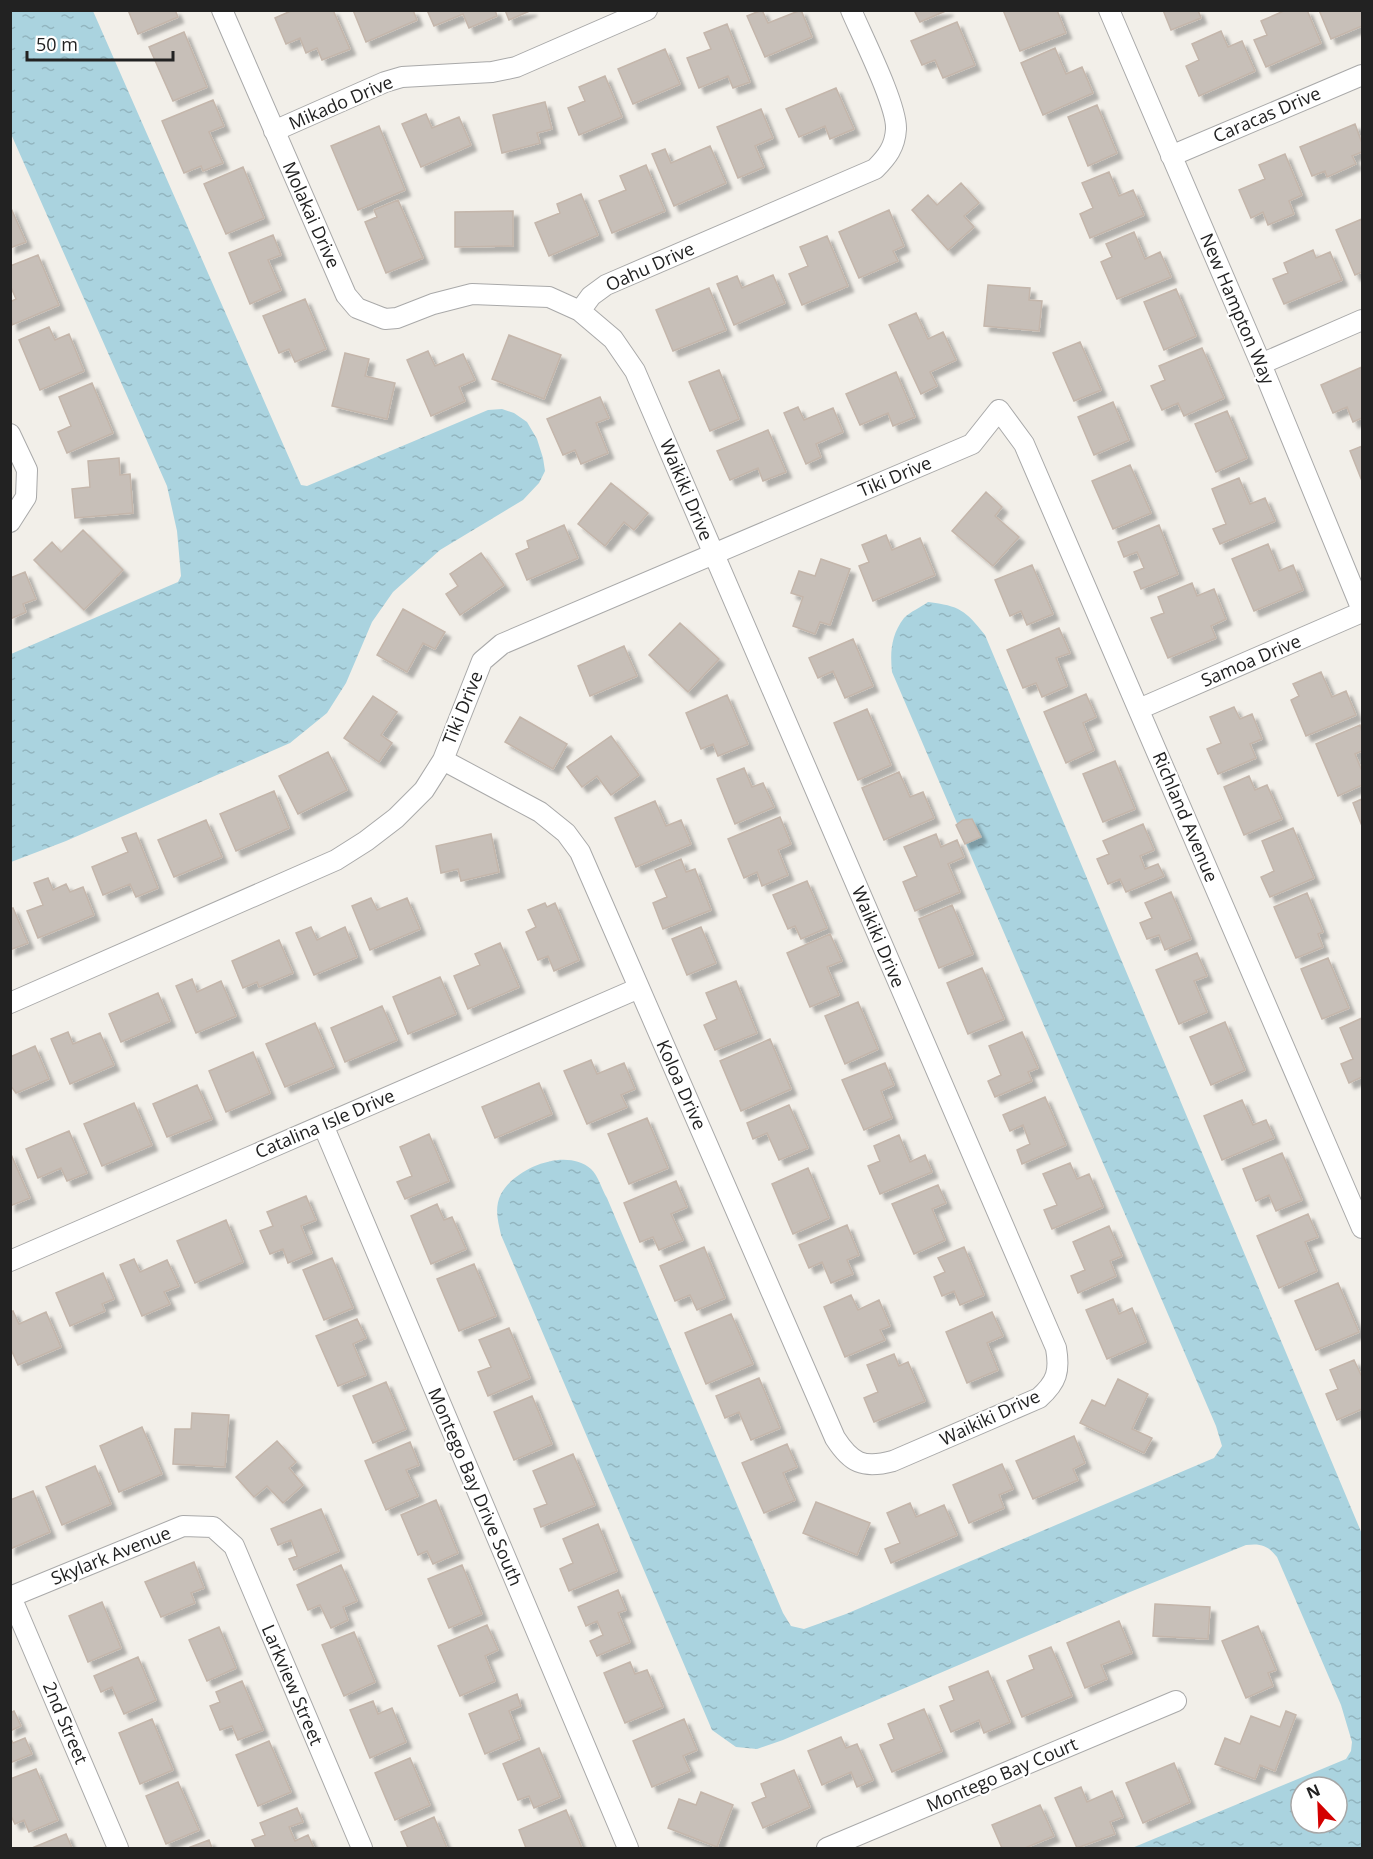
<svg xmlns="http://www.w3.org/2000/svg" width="1373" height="1859" viewBox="0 0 1373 1859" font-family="'Open Sans',sans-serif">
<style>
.water{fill:url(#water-ripples);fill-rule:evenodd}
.building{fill:#c7bfb8;stroke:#c4b6ab;stroke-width:1.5;filter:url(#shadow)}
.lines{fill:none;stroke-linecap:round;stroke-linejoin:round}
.minor-casing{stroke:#a9a9a9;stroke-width:22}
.minor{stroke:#fff;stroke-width:20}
.labels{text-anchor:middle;stroke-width:4.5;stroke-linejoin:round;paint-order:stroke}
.street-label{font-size:18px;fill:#222;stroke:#fff}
</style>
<defs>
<pattern id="water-ripples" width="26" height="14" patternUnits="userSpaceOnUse" patternTransform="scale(1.5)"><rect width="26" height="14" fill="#aad3df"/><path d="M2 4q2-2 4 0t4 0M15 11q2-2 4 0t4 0" fill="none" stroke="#92b5bf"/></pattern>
<filter id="shadow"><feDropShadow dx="5.5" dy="5.5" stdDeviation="1.5" flood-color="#0004"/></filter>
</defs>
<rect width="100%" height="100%" fill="#f2efe9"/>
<path class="water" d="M11,10L93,11L301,485L307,486L488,410L502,409L514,413L527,422L537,439L543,458L545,471L539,483L523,500L440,550L393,592L372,622L346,683L327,713L290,743L66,841L11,862V654L178,582L181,576L177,531L167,486L11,134Z
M928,602C960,606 965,610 985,635L1362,1534V1848H1132L1346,1759L1351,1751L1352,1742L1341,1705L1277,1557C1268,1546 1262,1543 1246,1545L1130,1592L783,1740L757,1749L736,1747L712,1730L501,1235C498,1221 494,1208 501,1194C515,1168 566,1147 591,1169C598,1175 602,1190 607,1198L783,1613L791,1626L804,1629L846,1614L1214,1458L1222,1446L1216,1426L892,672C890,652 891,635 904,618C910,612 921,607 928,602ZM1301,1787H1337V1823H1301Z"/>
<path class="building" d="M128,10H175L178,17L138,34Z
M293,10H333L350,49L322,60L317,48L306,53L300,38L286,44L275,18Z
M353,10H413L417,20L366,42Z
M427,10H495L497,16L469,28L463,14L434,26Z
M505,10H532L509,20Z
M762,10L768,23L801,10L812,37L765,57L747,16Z
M914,10H948L920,22Z
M1003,10H1057L1066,33L1020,51Z
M1163,10H1198L1201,18L1171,30Z
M1286,10H1307L1321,43L1266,67L1254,40L1267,35L1261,21Z
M1319,10H1362V26L1331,39Z
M957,22L975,65L943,78L935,60L922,65L911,41Z
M727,24L750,82L733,88L728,76L699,88L687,58L711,49L704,33Z
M1221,31L1228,47L1242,41L1255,71L1199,96L1186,66L1199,60L1192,44Z
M184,32L207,87L173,101L149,47Z
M1055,48L1066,74L1082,67L1093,93L1043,115L1021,63Z
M665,49L680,84L633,104L618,69Z
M605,76L622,117L579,135L568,108L585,101L579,87Z
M836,88L854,129L830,139L825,126L799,137L786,109Z
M213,100L224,126L209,132L223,163L203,171L201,166L184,173L162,121Z
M545,102L552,129L537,133L540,143L502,153L493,115Z
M1097,105L1117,153L1088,166L1068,117Z
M761,109L773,138L755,146L764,167L738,178L717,127Z
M426,114L432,128L459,117L471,145L421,167L402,124Z
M1355,124L1362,143V152L1352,156L1356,164L1327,177L1325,171L1312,176L1300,147Z
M379,126L405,190L358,210L331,146Z
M710,146L726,183L674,206L652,154L665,149L671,163Z
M1285,154L1302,195L1289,201L1294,214L1268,225L1263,212L1251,218L1239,190L1265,179L1259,165Z
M646,165L665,211L612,233L599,201L626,190L620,176Z
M243,167L264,218L226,234L204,184Z
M1109,172L1119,196L1133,190L1144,215L1090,238L1080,214L1093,208L1082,183Z
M961,183L979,203L964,216L974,227L948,250L912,210L928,195L937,205Z
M581,194L598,235L549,256L535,223L560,213L557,204Z
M398,200L423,258L386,273L365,222L377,217L374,210Z
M10,206L26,242L10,248Z
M889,210L904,246L893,251L898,261L859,278L839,232Z
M513,211V246L455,247V212Z
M1362,219V272L1355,275L1336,230Z
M1134,232L1145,259L1160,252L1171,277L1117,299L1101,262L1112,257L1106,244Z
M273,235L281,255L268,260L281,290L250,304L229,253Z
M827,236L848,286L802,305L789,274L808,266L800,247Z
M1313,250L1316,258L1330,252L1342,280L1284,304L1273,279L1288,273L1284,263Z
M38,255L59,305L12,325L10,302L16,299L10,285V266Z
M773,275L785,303L734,325L717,284L737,276L742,288Z
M988,285L1030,288L1029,300L1042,301L1039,331L984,326Z
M709,288L726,330L673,351L656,310Z
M1176,289L1196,336L1164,350L1144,302Z
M305,299L326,349L295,362L289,349L279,353L263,316Z
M916,313L928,339L943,332L956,360L930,372L937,386L921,394L889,325Z
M49,327L55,340L69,334L84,371L40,390L19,340Z
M509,335L561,355L544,399L492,379Z
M1080,342L1101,390L1074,401L1053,353Z
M1202,348L1224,398L1184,416L1178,403L1162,410L1151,386L1165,380L1159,366Z
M428,351L435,366L463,354L475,380L459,387L465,401L431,416L407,360Z
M345,353L369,359L365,376L395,383L387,419L332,406Z
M1362,367V418L1353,422L1347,407L1333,413L1321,385Z
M719,370L739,419L710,431L689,382Z
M896,372L915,417L893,426L888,413L860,425L846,394Z
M92,383L113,433L67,453L58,432L71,426L59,397Z
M600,397L609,418L596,423L608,453L581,464L575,450L563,455L547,419Z
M1113,402L1129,440L1094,455L1078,417Z
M798,407L804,420L833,408L843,432L816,444L821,457L806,464L784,413Z
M1227,411L1247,458L1216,472L1195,424Z
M768,430L786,472L763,481L758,468L730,480L717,451Z
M1362,446V481L1350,451Z
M119,458L120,475L130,474L133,513L75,518L72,489L90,487L88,461Z
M1130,465L1151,513L1113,529L1092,481Z
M1239,478L1250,504L1265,498L1275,521L1220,544L1213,529L1226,524L1212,489Z
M611,483L648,513L634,530L624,522L605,546L578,524Z
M986,492L1002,507L995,516L1019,537L993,566L952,531Z
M564,525L578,558L527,580L516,554L529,548L527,541Z
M1159,525L1178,574L1141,589L1134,572L1144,568L1137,552L1124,557L1118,542Z
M83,530L123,570L84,610L34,560L52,542L61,552Z
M886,535L892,550L920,538L935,575L873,601L859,566L869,562L862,545Z
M1268,544L1279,571L1293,565L1303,590L1254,611L1232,559Z
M481,553L504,585L460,615L446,594L458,586L450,574Z
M821,559L850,569L830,625L820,622L815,634L793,626L803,597L791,593L799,571L815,576Z
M1032,565L1053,614L1027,625L1021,611L1010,616L995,580Z
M25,572L36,599L23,604L26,612L10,619V578Z
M1192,583L1197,596L1214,589L1226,619L1211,626L1216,638L1168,658L1151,618L1164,613L1158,597Z
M403,609L445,632L435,649L423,643L407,672L377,655Z
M680,623L719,659L688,692L649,655Z
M1059,628L1070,653L1056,658L1067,686L1042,697L1036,683L1023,688L1007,650Z
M853,639L873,686L845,698L833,671L818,678L809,658Z
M624,646L637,676L590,696L578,666Z
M1321,672L1332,697L1346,691L1356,715L1306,736L1291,700L1299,696L1293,684Z
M1086,694L1096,717L1083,723L1094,750L1066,763L1044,712Z
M727,695L748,744L718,756L713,744L701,749L686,713Z
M373,696L397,712L381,735L392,743L379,762L344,738Z
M1234,707L1240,719L1252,714L1262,739L1250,744L1256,758L1218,774L1207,749L1221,743L1210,717Z
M867,709L891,765L858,780L834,723Z
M520,717L567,744L553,769L505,742Z
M1360,725L1362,732V751L1355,754L1362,771V785L1338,796L1316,744Z
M611,736L639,775L611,795L597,776L582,787L567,767Z
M328,752L347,790L298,814L279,776Z
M1115,761L1135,809L1103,822L1083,774Z
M744,768L752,787L763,783L774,807L735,824L717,779Z
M899,772L910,797L923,792L934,818L884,840L862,788Z
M1249,776L1255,790L1267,785L1282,819L1244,835L1224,787Z
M274,791L289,828L236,851L220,814Z
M1362,799V826L1353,803Z
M655,801L666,826L681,820L691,844L636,867L615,818Z
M780,817L791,844L778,850L788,875L762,886L757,872L744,878L728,839Z
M972,819L981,837L965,844L956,825L963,820Z
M206,820L222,857L174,877L158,840Z
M1143,824L1154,850L1140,856L1145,869L1158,864L1164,876L1126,892L1120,879L1108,884L1097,859L1109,854L1103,841Z
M1293,828L1314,878L1270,897L1261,877L1274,871L1262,841Z
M136,833L158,888L136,897L130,884L103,895L92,867L128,852L122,838Z
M491,834L499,872L461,881L458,869L441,873L436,846Z
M936,834L941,847L957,840L964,857L948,864L960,892L915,911L903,882L917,876L904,847Z
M681,859L686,872L695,869L711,910L663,929L653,903L667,897L655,870Z
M48,878L53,890L66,884L70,892L83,887L94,915L38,938L27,911L43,905L34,883Z
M807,881L827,928L801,939L795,926L788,929L773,895Z
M1171,892L1191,939L1165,950L1159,935L1147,939L1140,923L1152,918L1145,903Z
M1307,893L1323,932L1318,934L1323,947L1296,958L1274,907Z
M371,898L377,910L407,898L420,929L370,950L352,906Z
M545,903L547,907L555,903L579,960L554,971L548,956L538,960L526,932L536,927L528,910Z
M952,905L973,954L939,968L919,919Z
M13,908L28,943L10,950V909Z
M311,927L317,940L345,927L357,957L314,975L296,933Z
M701,927L716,963L687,975L672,939Z
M830,934L842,961L827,967L839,995L810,1007L787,953Z
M279,940L293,973L259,987L257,982L243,988L232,961Z
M500,943L519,987L468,1009L454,976L480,965L475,954Z
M1197,953L1207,976L1194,981L1207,1012L1179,1024L1156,970Z
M1328,958L1349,1008L1322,1019L1301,969Z
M982,968L1004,1019L968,1034L947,983Z
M440,977L456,1014L408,1034L393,997Z
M192,979L197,992L221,981L236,1016L196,1033L176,986Z
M736,981L757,1033L715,1050L704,1025L717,1019L706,993Z
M158,993L170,1021L121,1042L109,1014Z
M858,1002L878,1049L845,1064L825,1016Z
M382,1006L397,1040L345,1062L331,1028Z
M1362,1018V1077L1349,1083L1341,1064L1353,1059L1340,1028Z
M1225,1022L1245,1070L1211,1085L1190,1037Z
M315,1023L334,1067L285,1087L266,1044Z
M68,1032L73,1044L100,1033L114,1065L70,1084L51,1039Z
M1022,1032L1038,1068L1028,1072L1032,1081L995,1097L988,1081L1001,1075L989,1046Z
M770,1039L791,1089L741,1111L720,1061Z
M35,1046L49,1079L16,1093L10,1085V1057Z
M253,1052L270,1093L226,1112L209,1071Z
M591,1060L597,1074L624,1063L635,1089L621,1095L627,1107L587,1124L564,1071Z
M885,1063L894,1085L881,1091L892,1118L864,1130L842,1080Z
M539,1083L552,1114L495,1138L482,1107Z
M197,1085L212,1119L167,1137L153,1104Z
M1045,1097L1066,1145L1022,1164L1017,1150L1030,1144L1023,1125L1010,1131L1003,1115Z
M1242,1100L1253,1125L1266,1120L1274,1138L1222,1160L1204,1116Z
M134,1103L152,1145L102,1166L84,1124Z
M789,1105L808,1148L779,1160L767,1133L753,1139L747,1123Z
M647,1118L668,1168L629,1184L608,1134Z
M69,1131L87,1173L67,1181L61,1168L38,1178L26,1149Z
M429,1134L449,1181L405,1199L397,1182L412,1176L400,1147Z
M899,1135L910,1162L925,1155L932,1172L880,1194L868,1166L880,1161L874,1146Z
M10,1152L30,1198L10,1206Z
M1282,1153L1302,1200L1276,1211L1269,1195L1256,1201L1243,1169Z
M1070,1163L1077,1179L1089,1174L1103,1207L1052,1229L1044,1210L1057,1205L1043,1174Z
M808,1168L829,1218L793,1234L772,1184Z
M676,1181L687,1207L671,1214L683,1240L659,1250L653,1237L640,1242L624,1203Z
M938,1185L946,1203L932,1209L945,1240L914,1254L892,1204Z
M306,1196L316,1220L301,1226L312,1253L288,1263L283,1249L270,1254L260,1231L273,1226L267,1212Z
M437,1204L444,1220L452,1217L466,1249L431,1264L411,1216Z
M1308,1214L1318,1237L1305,1242L1317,1271L1279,1288L1257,1236Z
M226,1220L243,1262L195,1283L177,1241Z
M847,1225L859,1255L847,1260L853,1274L831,1283L822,1262L809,1268L799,1245Z
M1109,1226L1122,1256L1110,1261L1116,1276L1078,1293L1071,1276L1085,1270L1073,1242Z
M704,1247L725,1298L697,1310L690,1295L675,1301L660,1266Z
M964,1247L984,1295L960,1305L954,1291L942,1296L934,1277L945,1272L938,1258Z
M332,1258L353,1308L324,1320L303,1270Z
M134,1259L140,1272L167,1260L179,1286L164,1292L170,1304L142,1316L120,1265Z
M474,1264L496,1316L459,1331L437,1279Z
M103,1273L114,1299L102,1304L105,1311L70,1326L56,1293Z
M1338,1283L1359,1332L1316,1350L1295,1301Z
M851,1295L858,1310L879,1300L890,1326L880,1330L885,1340L845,1357L824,1307Z
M1113,1299L1119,1314L1132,1308L1146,1342L1107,1359L1086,1310Z
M13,1311L19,1324L46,1312L61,1347L18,1365L10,1347V1312Z
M992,1312L1003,1336L987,1343L998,1370L967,1383L946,1332Z
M731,1314L753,1364L706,1384L685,1333Z
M357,1319L366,1338L353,1344L366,1375L338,1386L316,1336Z
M509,1328L530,1378L488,1396L478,1372L491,1367L479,1340Z
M894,1354L899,1366L908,1362L925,1401L874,1422L864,1398L878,1392L867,1365Z
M1354,1360L1362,1377V1409L1337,1420L1326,1394L1338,1389L1330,1370Z
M759,1378L780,1428L751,1440L739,1412L725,1418L716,1396Z
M1118,1379L1148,1394L1132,1429L1152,1438L1144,1453L1080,1423L1092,1400L1105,1406Z
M386,1382L406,1429L373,1443L353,1396Z
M532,1396L552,1444L514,1460L494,1412Z
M192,1413L229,1415L225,1467L173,1464L175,1429H191Z
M142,1427L162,1474L119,1492L100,1446Z
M1074,1436L1085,1463L1073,1469L1078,1480L1033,1499L1016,1461Z
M277,1441L296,1462L289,1468L303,1485L283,1503L267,1486L254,1497L236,1477Z
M410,1442L419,1465L406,1470L418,1496L386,1510L365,1461Z
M787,1444L797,1467L783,1473L795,1500L764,1513L742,1463Z
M573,1454L595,1505L541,1527L534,1509L547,1504L533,1471Z
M1002,1464L1013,1489L999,1495L1004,1508L969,1523L953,1485Z
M95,1466L111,1504L62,1525L46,1487Z
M33,1491L50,1532L10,1549V1500Z
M436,1500L458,1553L433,1564L427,1551L418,1555L401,1515Z
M816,1502L870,1523L857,1555L803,1533Z
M910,1503L916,1517L944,1505L957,1535L891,1563L885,1549L900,1543L887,1513Z
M321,1509L339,1551L294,1570L289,1559L297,1556L291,1540L278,1545L271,1529Z
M598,1524L617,1571L569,1591L560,1569L573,1563L563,1539Z
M194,1562L204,1588L191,1593L195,1603L161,1617L145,1582Z
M341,1565L357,1601L343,1607L348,1620L331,1628L320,1605L308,1610L297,1585Z
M462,1565L482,1614L449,1628L428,1579Z
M618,1590L626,1610L618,1613L630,1642L597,1656L590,1641L603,1635L597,1621L586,1626L578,1607Z
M102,1602L121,1648L88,1662L69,1616Z
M1155,1604L1210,1607L1208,1639L1153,1636Z
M1119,1621L1132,1653L1101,1665L1107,1679L1085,1688L1067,1643Z
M487,1625L498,1650L485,1656L495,1681L460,1696L438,1646Z
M1258,1626L1276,1670L1268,1673L1273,1686L1246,1698L1222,1641Z
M219,1627L236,1668L207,1681L189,1640Z
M354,1632L375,1682L344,1696L322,1645Z
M1051,1647L1072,1696L1022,1717L1007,1681L1034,1669L1029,1656Z
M138,1657L156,1700L124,1714L112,1687L101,1692L94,1676Z
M630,1662L635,1674L647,1670L663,1707L625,1723L604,1673Z
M988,1671L1010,1722L984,1733L979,1720L951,1732L940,1706L954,1700L949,1687Z
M242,1681L263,1730L238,1740L232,1726L220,1730L210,1706L220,1702L216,1692Z
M517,1694L521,1706L509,1711L520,1739L485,1754L469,1714Z
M373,1701L378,1714L392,1708L406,1742L370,1758L350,1710Z
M924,1709L942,1751L892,1772L880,1745L894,1739L888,1724Z
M14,1711L21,1726L10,1731V1713Z
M1286,1711L1296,1715L1275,1771L1260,1765L1255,1779L1215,1764L1225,1738L1240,1744L1251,1716L1280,1727Z
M152,1719L173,1770L140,1784L119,1733Z
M684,1719L697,1750L683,1756L690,1771L652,1787L633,1741Z
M10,1737L13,1743L25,1738L32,1754L10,1763Z
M841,1737L846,1748L857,1744L873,1780L857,1787L851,1772L822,1785L808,1751Z
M269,1741L291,1792L258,1806L236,1755Z
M539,1748L560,1797L534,1808L529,1796L518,1800L503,1764Z
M410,1758L430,1805L395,1820L375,1773Z
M1174,1763L1190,1802L1143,1823L1126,1783Z
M36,1769L58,1820L29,1832L24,1820L15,1824L10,1814V1779Z
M794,1770L810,1807L763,1828L752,1803L766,1797L761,1784Z
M178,1782L199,1830L166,1844L146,1796Z
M1081,1787L1087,1802L1112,1791L1123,1817L1110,1822L1115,1834L1077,1848L1055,1798Z
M701,1792L733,1805L717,1847L668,1828L679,1799L696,1805Z
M1040,1805L1054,1836L1025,1848H1002L992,1825Z
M297,1808L303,1822L289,1827L295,1841L308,1835L314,1848H256L252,1840L265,1835L260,1823Z
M566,1810L582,1848H526L519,1830Z
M434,1817L447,1848H408L401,1832Z
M66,1834L72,1848H32Z
M209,1840L212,1848H188Z"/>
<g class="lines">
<g class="minor-casing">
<path id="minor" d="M222,10L346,295L357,308L385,319L397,318L433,304L472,294L549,297L580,311L591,296L606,285L875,169C887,157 895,147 896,129C897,105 862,36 851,10
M1109,10L1261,364L1362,610
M274,131L385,82L402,77L492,72L516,67L647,10
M1171,156L1362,75
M1261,364L1362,320
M10,434L27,470L26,497L10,522
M1139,709L1362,612
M443,760L540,812L566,833L580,852L835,1438C851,1463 863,1469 893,1461L1039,1398C1057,1382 1060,1371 1056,1348L635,371L613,339L580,311
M10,1003L336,860L366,841L396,818L424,790L443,760L482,661L502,644L972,444L999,410L1024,444L1362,1228
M323,1125L628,1848
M10,1261L639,988
M10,1597L183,1526L213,1527L234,1546L362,1848
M11,1597L118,1848
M827,1848L1176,1701"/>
</g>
<use href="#minor" class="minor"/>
</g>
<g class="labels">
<g class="street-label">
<text transform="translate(341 103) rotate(-23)" y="6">Mikado Drive</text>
<text transform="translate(1267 115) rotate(-23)" y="6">Caracas Drive</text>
<text transform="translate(311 215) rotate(66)" y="6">Molakai Drive</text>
<text transform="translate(650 267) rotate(-24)" y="6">Oahu Drive</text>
<text transform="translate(1237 309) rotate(67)" y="6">New Hampton Way</text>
<text transform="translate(895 477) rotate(-23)" y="6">Tiki Drive</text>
<text transform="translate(686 490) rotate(67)" y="6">Waikiki Drive</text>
<text transform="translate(1251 661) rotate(-23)" y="6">Samoa Drive</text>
<text transform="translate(463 708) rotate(-68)" y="6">Tiki Drive</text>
<text transform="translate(1185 817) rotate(67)" y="6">Richland Avenue</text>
<text transform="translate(878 937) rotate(67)" y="6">Waikiki Drive</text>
<text transform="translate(681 1085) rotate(66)" y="6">Koloa Drive</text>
<text transform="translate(325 1124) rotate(-23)" y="6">Catalina Isle Drive</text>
<text transform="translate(990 1418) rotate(-25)" y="6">Waikiki Drive</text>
<text transform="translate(475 1487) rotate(67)" y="6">Montego Bay Drive South</text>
<text transform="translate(111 1556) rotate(-22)" y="6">Skylark Avenue</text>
<text transform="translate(292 1685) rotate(67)" y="6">Larkview Street</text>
<text transform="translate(65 1723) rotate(67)" y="6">2nd Street</text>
<text transform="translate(1002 1775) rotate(-23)" y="6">Montego Bay Court</text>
</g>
</g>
<rect width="1373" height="1859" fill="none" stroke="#222222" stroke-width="24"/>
<g transform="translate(1319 1805) rotate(337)"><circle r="28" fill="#ffffff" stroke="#a7a7a7" stroke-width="1.5"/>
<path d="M0-4.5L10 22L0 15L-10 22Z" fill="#d40000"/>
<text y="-9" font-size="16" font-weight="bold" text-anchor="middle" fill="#222222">N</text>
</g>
<path d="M27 51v9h146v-9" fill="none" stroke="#222222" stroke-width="3"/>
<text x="36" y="51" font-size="18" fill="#222222" stroke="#ffffff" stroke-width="4.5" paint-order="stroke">50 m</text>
</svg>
